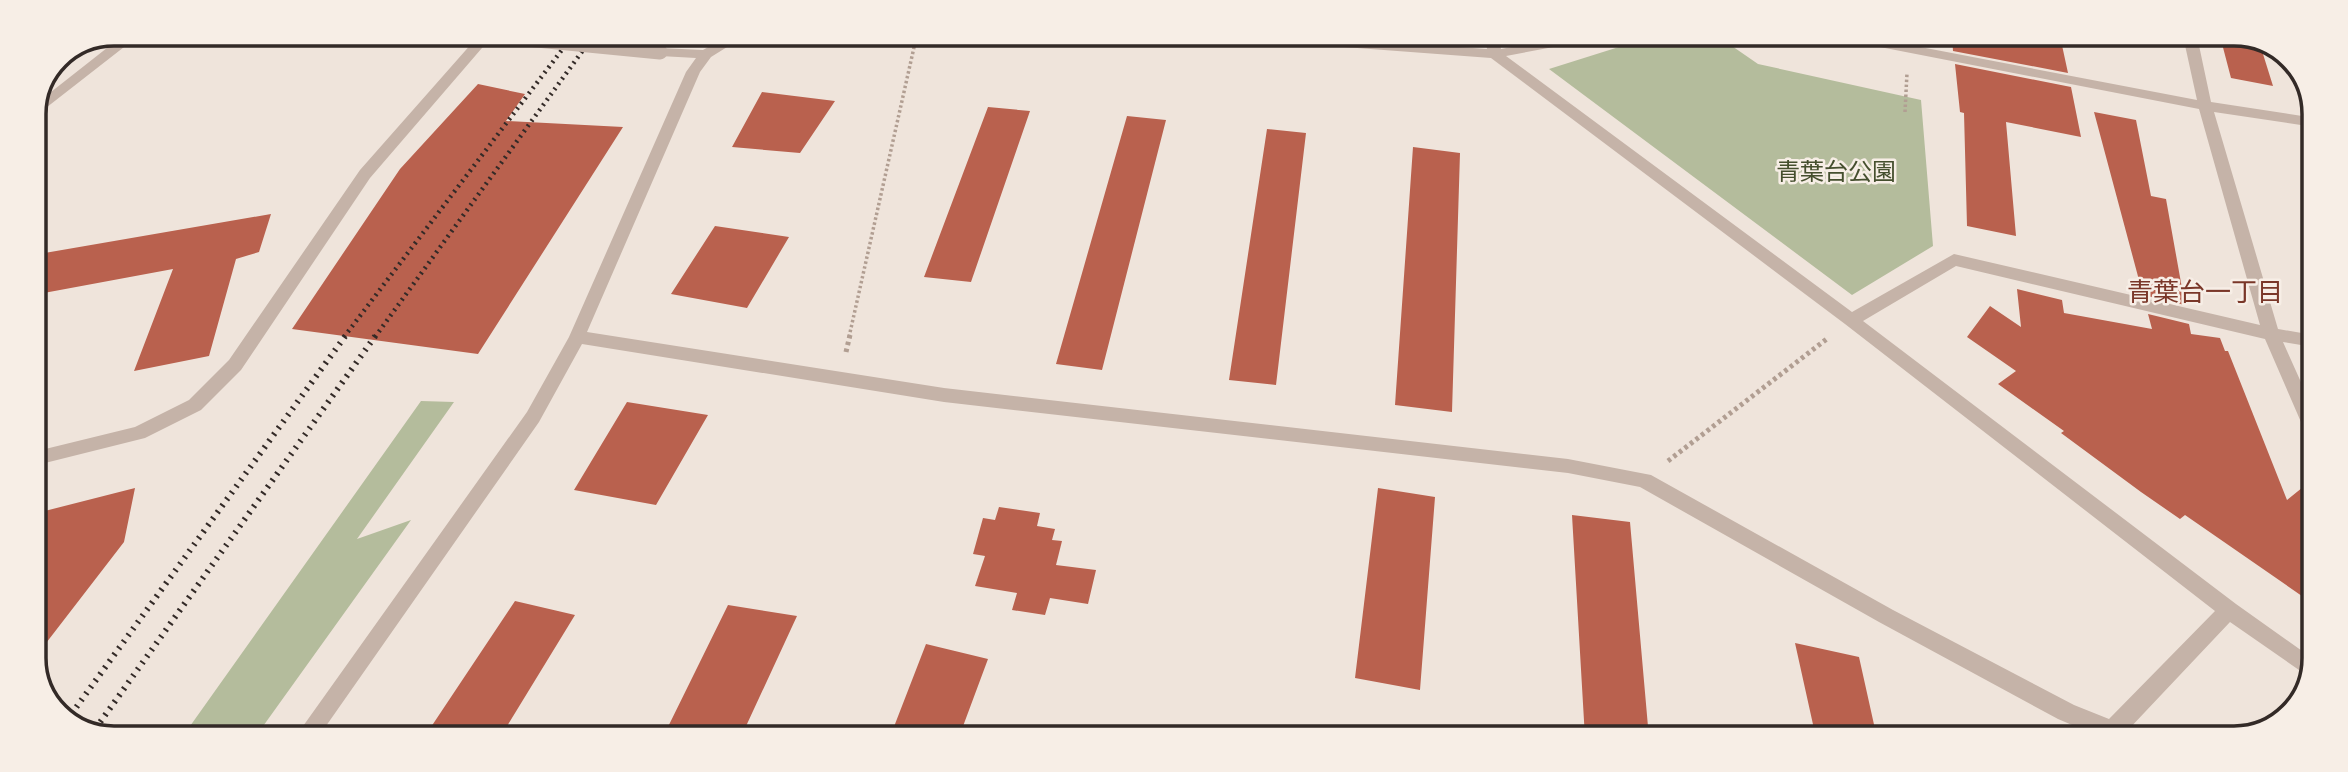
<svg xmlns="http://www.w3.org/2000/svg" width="2348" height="772" viewBox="0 0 2348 772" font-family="'Open Sans','Noto Sans JP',sans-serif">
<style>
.green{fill:#b4bc9c}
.building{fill:#b9614e}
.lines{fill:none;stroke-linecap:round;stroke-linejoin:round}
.path-far1{stroke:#b19e92;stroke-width:3.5;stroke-dasharray:2.5 2.5;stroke-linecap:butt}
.path{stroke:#b19e92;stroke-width:5;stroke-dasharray:3.5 3.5;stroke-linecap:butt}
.minor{fill:#c5b3a8;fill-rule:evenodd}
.rail-far1{stroke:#332a27;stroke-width:4.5;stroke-dasharray:2 4.5;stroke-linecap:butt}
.rail{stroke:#332a27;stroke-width:6;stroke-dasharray:2 6;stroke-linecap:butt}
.minor-bridge{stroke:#c5b3a8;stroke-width:15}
.labels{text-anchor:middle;stroke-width:5;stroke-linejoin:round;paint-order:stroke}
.park-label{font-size:24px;fill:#454f2e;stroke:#f7eee6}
.neighbourhood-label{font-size:26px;fill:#7a3729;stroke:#f7eee6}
.rim{fill:none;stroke:#332a27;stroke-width:3.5}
</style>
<rect width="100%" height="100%" fill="#efe4db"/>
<path class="green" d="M1657,35H1716L1758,64L1921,100L1933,246L1852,295L1549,69Z
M421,401L454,402L357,539L411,520L256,736H183Z"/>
<path class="building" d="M1952,36H2060L2068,73L1953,51Z
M2220,36L2258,38L2273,86L2231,78Z
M1955,64L2071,87L2081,137L2006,122L2016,236L1967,226L1964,113L1960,112Z
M478,84L525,94L506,121L623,127L478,354L292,329L400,169Z
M762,92L835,101L800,153L732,147Z
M988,107L1030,111L971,282L924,277Z
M2094,112L2136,120L2151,196L2166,199L2185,305L2143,295Z
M1127,116L1166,120L1102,370L1056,364Z
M1267,129L1306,133L1276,385L1229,380Z
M1413,147L1460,153L1452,412L1395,405Z
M271,214L259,252L236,259L209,356L134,371L173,269L33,295V255Z
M715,226L789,237L747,308L671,294Z
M2017,289L2062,300L2064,313L2152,329L2148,314L2189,324L2191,334L2220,338L2225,351H2228L2287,500L2313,479L2312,603L2185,515L2180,519L2141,492L2061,433L2064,431L1998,384L2016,371L1967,337L1990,306L2021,327Z
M627,402L708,415L656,505L574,490Z
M135,488L124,542L33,660V514Z
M1378,488L1435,497L1420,690L1355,678Z
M999,507L1040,513L1037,526L1055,529L1052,540L1062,541L1056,565L1096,570L1088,604L1050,598L1045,615L1012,610L1017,593L975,586L985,556L973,554L983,518L995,520Z
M1572,515L1630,522L1649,738H1585Z
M515,601L575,615L501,736H425Z
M728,605L797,616L741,737H663Z
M1795,643L1859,657L1877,738H1816Z
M926,644L988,659L959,737H890Z"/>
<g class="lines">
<path class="path-far1" d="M1905,112L1907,73
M849,337L917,34"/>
<path class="path" d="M846,352L850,335
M1668,461L1828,338"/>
<path class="minor" d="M126,33H142L33,118L37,103Z
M480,34H494L370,178L241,370L201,410L145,438L33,466V452L135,427L189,400L229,360L360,170Z
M731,34H748L711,57L700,72L587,332L944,388L1568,459L1651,475L1893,610L2074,705L2109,719L2215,611L1845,324L1491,58L1236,39L1229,35H1289L1487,49L1484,35H1498L1501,49L1573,35H1603L1596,39L1506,56L1852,312L1954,254L2260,325L2199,109L1844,40L1837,36H1863L2197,100L2183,36H2197L2211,102L2315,118L2314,127L2214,112L2278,329L2313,335V347L2283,342L2313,409V436L2307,434L2304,429L2265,339L1956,266L1863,321L2236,604L2312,658V679L2230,622L2128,730L2134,739H2105L2058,719L1879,622L1640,487L1568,473L944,402L582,344L539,422L319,736H296L527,412L569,337L686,72L696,58L660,56L653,52L660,48L703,50Z"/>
<path class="rail-far1" d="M344,337L574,34
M375,337L586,46L567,44"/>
<path class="rail" d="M67,720L346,335
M91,735L376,335"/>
<path class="minor-bridge" d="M505,37L660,52"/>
</g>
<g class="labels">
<g class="park-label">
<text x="1836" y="180">青葉台公園</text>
</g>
<g class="neighbourhood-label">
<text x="2205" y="301">青葉台一丁目</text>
</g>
</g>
<path d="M0 0H2348V772H0ZM114 46H2234A68 68 0 0 1 2302 114V658A68 68 0 0 1 2234 726H114A68 68 0 0 1 46 658V114A68 68 0 0 1 114 46Z" fill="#f7eee6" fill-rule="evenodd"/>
<path class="rim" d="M114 46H2234A68 68 0 0 1 2302 114V658A68 68 0 0 1 2234 726H114A68 68 0 0 1 46 658V114A68 68 0 0 1 114 46Z"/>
</svg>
